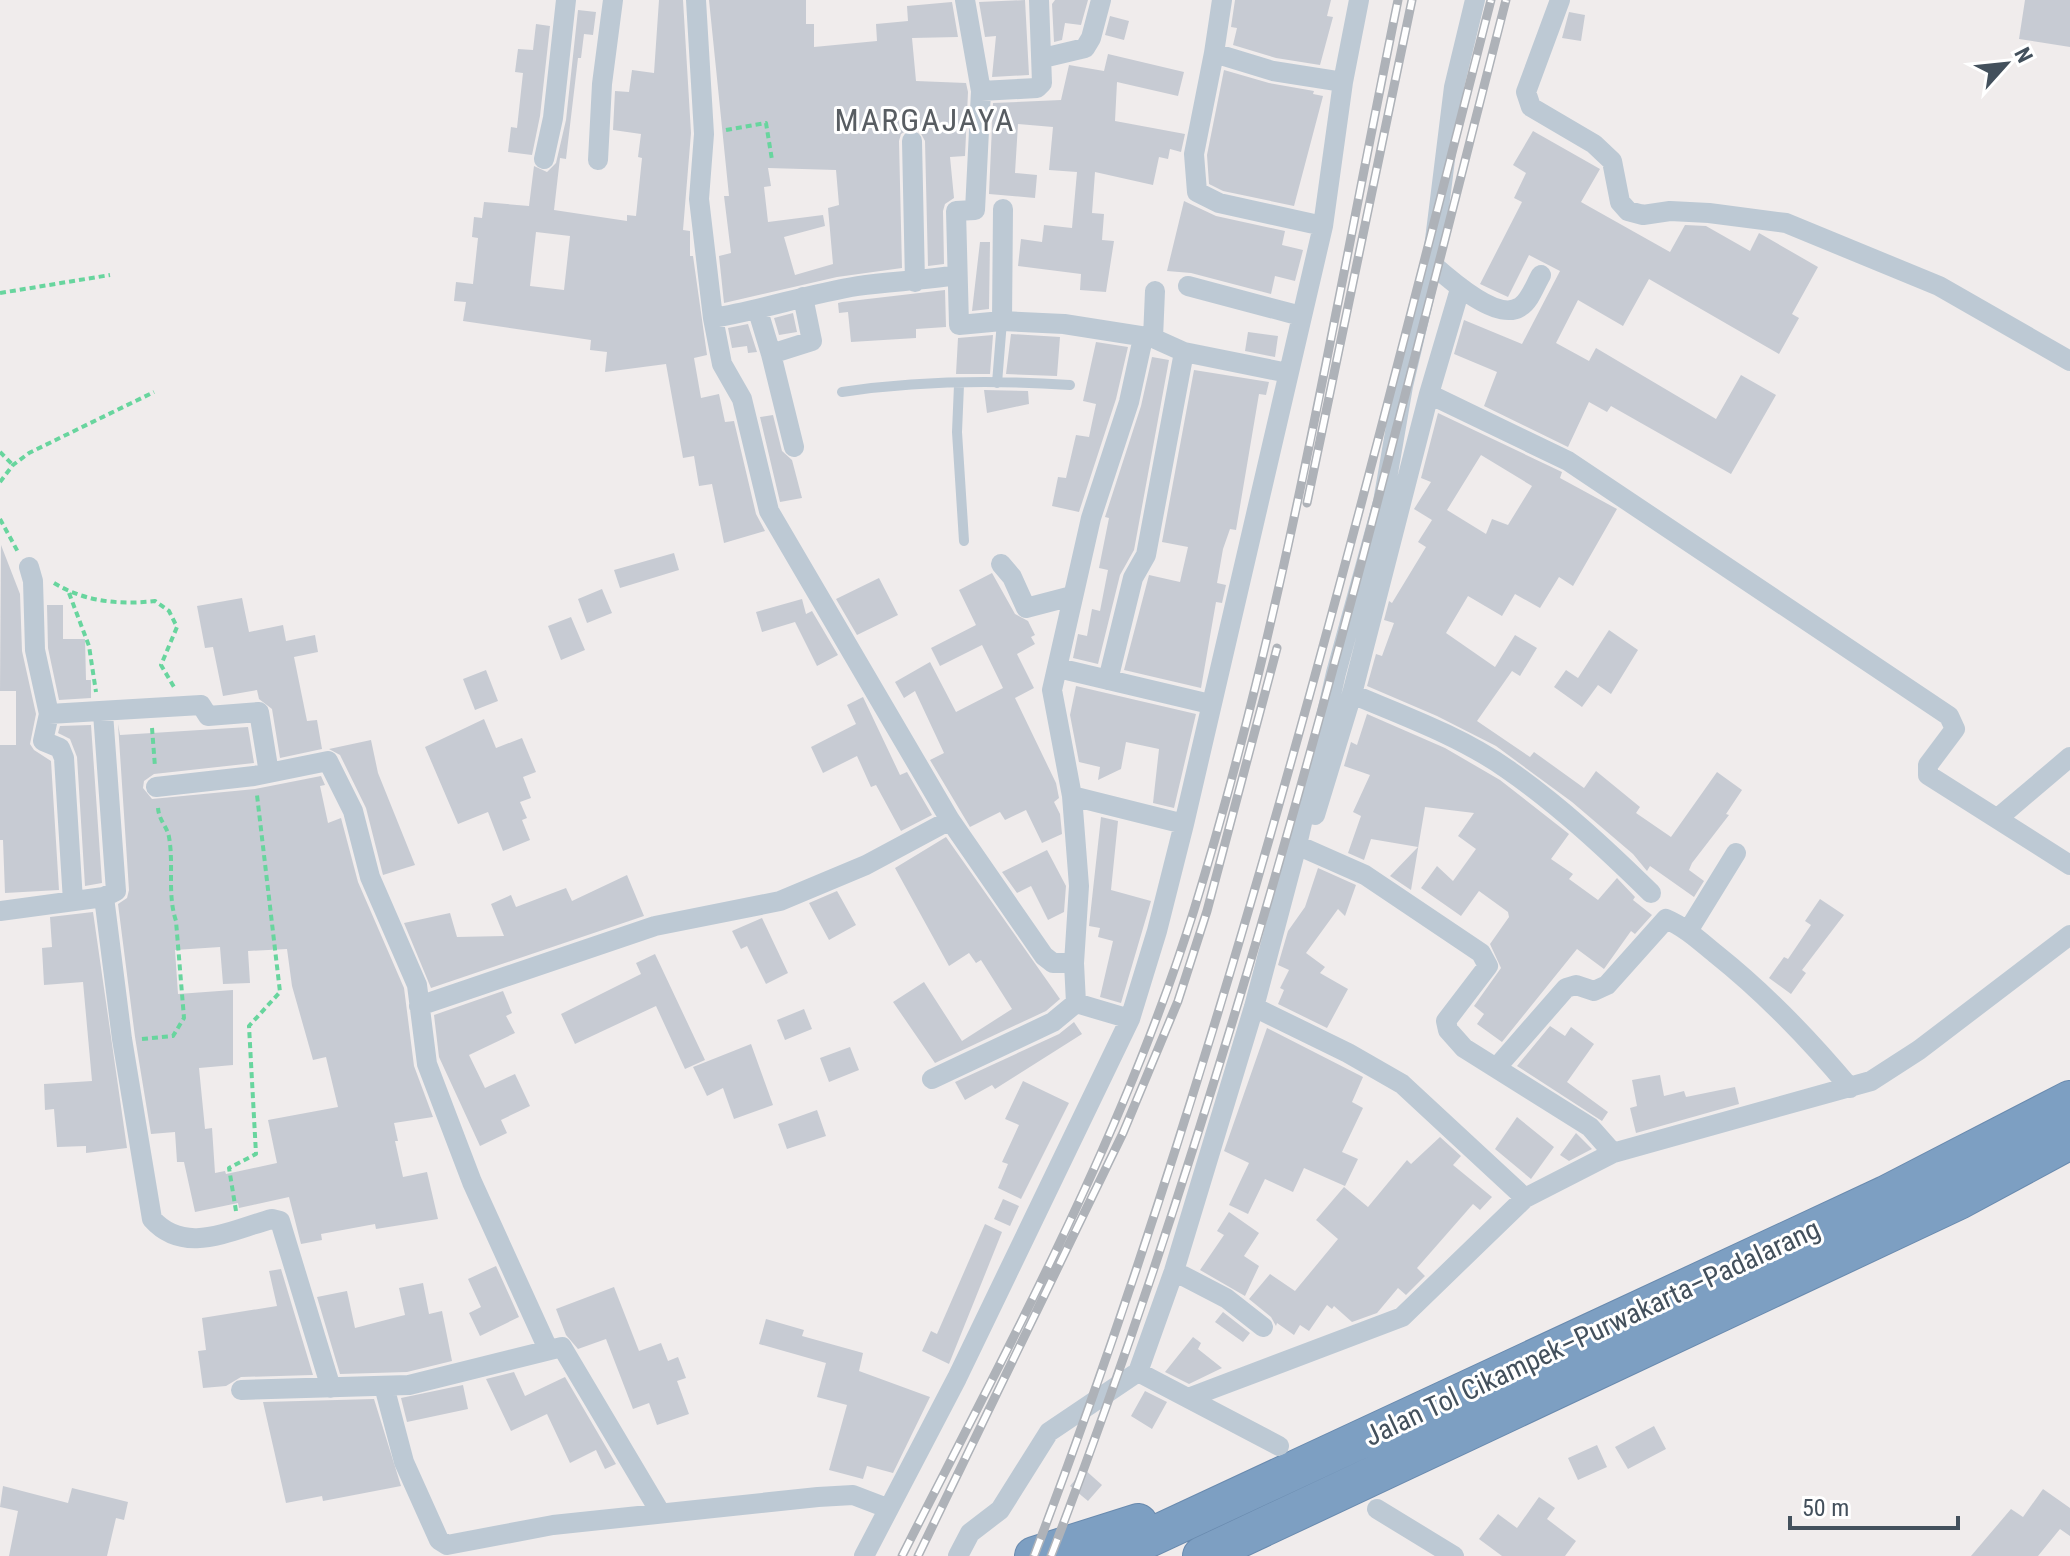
<svg xmlns="http://www.w3.org/2000/svg" width="2070" height="1556" viewBox="0 0 2070 1556" font-family="'Roboto Condensed',sans-serif">
<style>
.building{fill:#c7cbd3;fill-rule:evenodd}
.lines{fill:none;stroke-linecap:round;stroke-linejoin:round}
.motorway-casing{stroke:#698aae;stroke-width:40}
.path{stroke:#68d59e;stroke-width:4;stroke-dasharray:6 4;stroke-linecap:butt}
.service{stroke:#bdc9d4;stroke-width:10}
.minor{stroke:#bdc9d4;stroke-width:20}
.motorway{stroke:#7d9fc2;stroke-width:38}
.rail-casing{stroke:#aeb2b8;stroke-width:9}
.rail{stroke:#fff;stroke-width:6;stroke-dasharray:18;stroke-linecap:butt}
.labels{text-anchor:middle;stroke-width:6;stroke-linejoin:round;paint-order:stroke}
.street-label{font-size:28px;fill:#43505c;stroke:#fff}
.quarter-label{font-size:32px;letter-spacing:2px;fill:#585d62;stroke:#fff}
</style>
<rect width="100%" height="100%" fill="#f0ecec"/>
<path class="building" d="M659,0H683L691,133L683,230L690,231V256H693L707,355L694,358L701,398L719,394L725,422L734,421L756,514L765,531L724,543L712,484L699,486L694,456L683,458L666,364L605,372L607,352L590,350L591,340L463,321L466,302L454,301L456,282L473,284L478,238L472,237L474,217L482,218L484,202L529,206L534,166L547,172L556,163L566,120L578,10L596,12L593,35L584,34L581,58H578L566,159L560,158L554,210L627,221V215L636,216L642,158L638,157L641,134L613,130L615,91L629,92L632,70L654,73ZM536,232L570,236L564,290L530,286Z
M709,0H806V24H814V47L877,41L876,24L908,21L907,6L952,2L958,37L912,38L916,81L966,83L968,92L965,156L950,157L954,198L945,204L943,211L944,264L928,266L925,141L919,130L911,128L901,134L899,141L902,268L837,277L724,303L719,256L731,253L724,196H729ZM768,168L836,170L839,205L828,208L833,264L795,275L784,237L825,226L823,215L768,222L764,187L771,186Z
M1025,0L1029,75L992,77L996,36L985,37L979,2Z
M1055,0H1088L1081,25L1065,23L1062,40L1054,42L1052,4Z
M1235,0H1331L1327,16L1333,17L1320,65L1276,58L1233,45L1237,28L1231,27Z
M2025,0H2070V47L2019,39Z
M1569,12L1585,15L1581,41L1562,38Z
M1110,16L1129,21L1124,40L1105,35Z
M536,24L550,26L540,116L532,155L508,152L511,127L517,128L523,73L515,72L518,49L533,50Z
M1108,54L1184,72L1178,96L1117,82L1115,121L1185,134L1181,152L1170,149L1168,159L1159,157L1153,185L1095,172L1092,213L1104,214L1102,240L1114,241L1106,292L1080,290L1081,274L1018,266L1021,239L1042,242L1044,225L1072,228L1077,172L1049,170L1053,127L1018,124L1015,173L1037,175L1035,198L989,194L993,103L1061,100L1069,65L1104,71Z
M1224,70L1269,83L1314,91L1313,94L1323,96L1294,206L1223,191L1209,184L1207,155Z
M1533,131L1600,169L1581,202L1670,252L1685,225L1706,226L1750,251L1759,233L1818,267L1792,314L1799,318L1779,354L1649,279L1623,326L1578,300L1556,343L1589,361L1596,348L1716,419L1741,375L1776,395L1731,474L1611,406L1607,412L1589,402L1568,447L1484,406L1497,372L1454,354L1464,320L1522,344L1560,271L1529,255L1508,297L1480,284L1522,202L1514,198L1526,173L1513,165Z
M1184,201L1216,216L1285,231L1282,245L1303,250L1295,281L1275,276L1271,294L1191,273L1167,271Z
M980,242H990L989,309L972,311Z
M945,290L946,327L916,329V338L851,342L848,312L839,313L838,303L842,302Z
M793,313L797,332L779,335L774,318Z
M748,324L757,352L748,353L747,346L732,348L728,328Z
M1248,332L1278,336L1275,357L1245,351Z
M1011,334L1060,337L1057,376L1006,374Z
M993,335L990,374H956L958,338Z
M1096,342L1128,347L1116,399L1079,512L1052,506L1058,477L1066,478L1076,435L1089,437L1096,404L1083,401Z
M1152,357L1169,360L1134,550L1120,575L1098,664L1073,658L1078,634L1087,636L1092,609L1100,611L1108,570L1099,568L1109,518L1105,517L1141,406Z
M1194,370L1269,382L1266,395L1259,394L1236,530L1230,529L1223,549L1217,583L1226,585L1222,603L1216,602L1201,688L1124,670L1149,575L1180,582L1188,547L1162,542Z
M984,390L1028,391L1029,404L987,413Z
M1438,413L1562,472L1560,478L1617,509L1573,586L1559,577L1540,608L1515,594L1502,616L1468,596L1446,633L1495,667L1515,635L1537,648L1520,676L1512,671L1477,721L1530,757L1534,752L1584,788L1596,771L1640,807L1636,813L1671,837L1717,772L1742,790L1726,814L1729,815L1692,863L1689,870L1704,881L1694,897L1650,866L1647,871L1633,854L1572,802L1496,746L1437,716L1367,686L1376,654L1382,656L1394,623L1384,620L1389,601L1392,603L1426,547L1418,542L1432,520L1414,509L1431,482L1421,478ZM1481,455L1532,486L1508,525L1492,519L1486,534L1447,510Z
M773,415L782,451L792,460L802,498L780,502L760,417Z
M1,545L20,594L22,651L36,714L30,744L34,750L51,761L59,890L5,893L3,840H0V745H16V691H0Z
M674,553L679,570L620,588L614,570Z
M992,573L1015,614L1028,621L1035,635L1031,637L1035,644L1017,654L1034,688L1015,698L1056,783L1059,798L1054,802L1060,814L1062,834L1042,843L1026,810L1005,820L1000,812L970,827L930,760L944,753L915,691L904,698L895,682L930,662L956,712L1003,688L982,645L940,666L931,648L976,625L959,590Z
M879,578L898,615L857,635L836,599Z
M602,589L612,613L587,623L578,599Z
M242,598L249,632L283,625L286,641L315,635L318,652L294,657L307,721L317,720L322,749L280,758L272,709L259,699L257,690L223,696L213,647L205,648L197,606Z
M802,599L806,614L812,611L838,655L817,666L795,622L762,632L756,612Z
M47,605H63V639H85L86,680H91V698L59,700L48,648Z
M571,617L585,650L561,660L548,626Z
M1609,630L1638,650L1611,694L1598,685L1582,707L1554,687L1566,670L1578,678Z
M486,670L498,701L475,710L463,679Z
M1076,686L1196,714L1174,808L1153,803L1159,749L1126,742L1121,769L1098,780L1100,767L1079,762L1070,715Z
M863,697L900,775L907,772L932,815L901,831L876,785L871,787L857,756L823,773L811,747L856,724L847,705Z
M1367,714L1445,748L1500,780L1569,834L1551,859L1573,874L1569,879L1598,900L1617,878L1635,897L1633,900L1652,915L1635,934L1631,931L1604,969L1577,949L1502,1042L1477,1024L1484,1014L1474,1006L1501,968L1490,944L1509,917L1508,912L1479,891L1461,916L1421,888L1437,866L1453,881L1476,849L1458,836L1474,813L1425,807L1411,890L1390,876L1418,847L1371,839L1364,860L1348,853L1361,816L1353,812L1370,775L1344,766L1351,742L1357,745Z
M484,719L496,748L522,738L536,772L523,777L531,798L520,802L527,818L522,820L530,840L503,851L488,812L458,824L425,747Z
M118,724L120,735L248,727L254,763L154,774L144,781L143,788L152,799L255,789L321,776L325,785L320,786L328,823L341,818L358,882L404,988L414,1066L433,1117L394,1123L398,1141H395L403,1177L427,1172L438,1219L376,1229L375,1224L321,1234L322,1240L301,1244L289,1197L239,1208L238,1203L195,1212L184,1162H177L175,1132L151,1134L135,1037L118,904L127,898L129,890ZM220,947L223,984L250,983L248,951L287,949L292,986L313,1060L326,1057L338,1107L268,1120L277,1163L226,1174L225,1171L215,1173L212,1128L205,1129L199,1068L233,1065V990L178,994L175,950Z
M91,725L102,883L85,886L77,757L70,739L58,733L60,726Z
M371,740L378,773L415,865L383,875L366,808L340,755L329,749Z
M1101,817L1118,821L1111,890L1151,901L1121,1003L1100,997L1113,941L1098,937L1100,928L1089,926Z
M946,837L1060,999L1046,1011L935,1063L893,1002L924,982L962,1041L1012,1009L981,960L976,963L969,953L949,966L895,868Z
M1047,850L1066,886L1064,912L1048,920L1031,886L1017,893L1002,872Z
M1318,868L1356,885L1345,916L1338,909L1306,953L1325,967L1320,973L1348,989L1327,1028L1278,1004L1284,990L1280,988L1289,970L1278,965L1288,931L1305,907Z
M627,875L644,916L431,988L404,923L450,913L457,937L504,936L491,904L511,895L516,907L566,888L572,901Z
M837,891L856,925L829,940L809,903Z
M1820,899L1844,915L1802,970L1806,973L1791,994L1769,978L1784,957L1788,959L1811,925L1805,921Z
M93,912L127,1148L86,1153V1146L57,1147L54,1109L45,1110L44,1084L92,1081L83,982L44,985L42,948L52,947L50,917Z
M762,918L788,973L766,984L747,946L741,949L732,931Z
M655,954L705,1060L685,1069L656,1006L575,1044L561,1014L641,974L636,963Z
M503,991L512,1013L506,1016L515,1033L469,1055L485,1088L515,1074L530,1106L501,1120L507,1133L480,1146L439,1057L434,1015Z
M804,1009L812,1029L785,1040L777,1020Z
M1074,1022L1082,1034L995,1089L992,1085L965,1100L955,1082L1059,1034Z
M1550,1026L1565,1036L1571,1027L1594,1044L1567,1082L1608,1112L1602,1121L1517,1066Z
M1267,1028L1363,1077L1352,1102L1363,1108L1342,1152L1358,1159L1345,1186L1304,1168L1293,1192L1265,1179L1248,1214L1229,1205L1249,1163L1224,1151Z
M751,1044L773,1105L734,1119L723,1088L707,1096L693,1067Z
M850,1047L859,1070L829,1082L820,1058Z
M1660,1075L1664,1096L1684,1091L1686,1097L1735,1087L1739,1104L1636,1133L1630,1108L1637,1106L1632,1080Z
M1023,1081L1069,1103L1021,1199L998,1188L1008,1164L1002,1162L1019,1125L1005,1119Z
M817,1110L826,1136L787,1149L778,1124Z
M1517,1117L1554,1147L1531,1179L1495,1149Z
M1576,1133L1592,1149L1569,1161L1560,1155Z
M1440,1137L1461,1156L1453,1165L1492,1197L1480,1210L1473,1204L1417,1268L1425,1276L1406,1295L1398,1288L1377,1313L1352,1322L1334,1306L1332,1309L1327,1305L1309,1331L1300,1325L1294,1335L1277,1323L1276,1326L1271,1317L1249,1299L1270,1274L1295,1291L1338,1239L1316,1220L1344,1187L1368,1207L1407,1160L1411,1164Z
M1003,1199L1019,1206L1010,1226L994,1219Z
M1229,1212L1259,1233L1244,1256L1259,1266L1245,1296L1200,1270L1224,1235L1217,1231Z
M985,1224L1002,1232L949,1364L922,1351L931,1331L937,1334Z
M496,1266L519,1317L480,1336L469,1313L481,1307L468,1279Z
M281,1269L313,1375L241,1377L226,1386L203,1388L198,1351L206,1350L202,1318L277,1306L269,1271Z
M423,1283L429,1314L442,1311L452,1361L407,1372L340,1374L317,1297L347,1291L355,1328L405,1315L399,1288Z
M614,1287L639,1351L661,1343L668,1361L678,1357L686,1378L677,1381L689,1414L657,1425L649,1403L633,1409L606,1339L578,1349L566,1335L556,1309Z
M1223,1312L1250,1333L1243,1342L1215,1322Z
M766,1319L804,1330L802,1336L863,1353L859,1371L930,1397L893,1473L867,1466L863,1479L829,1470L847,1405L817,1397L826,1363L759,1344Z
M1193,1337L1201,1343L1198,1349L1222,1368L1189,1384L1165,1372Z
M514,1372L525,1396L565,1377L616,1464L605,1469L596,1450L570,1463L547,1414L511,1431L486,1379Z
M463,1385L468,1409L407,1422L401,1398Z
M1145,1391L1167,1402L1152,1429L1131,1416Z
M374,1399L401,1486L323,1501L322,1496L286,1503L263,1402Z
M1654,1426L1666,1449L1628,1469L1615,1447Z
M1597,1445L1607,1467L1578,1480L1568,1458Z
M1084,1469L1102,1485L1088,1501L1070,1486Z
M3,1486L68,1503L72,1488L128,1502L124,1520L116,1518L107,1556H9L18,1511L0,1507Z
M2043,1489L2070,1508V1536L2060,1529L2038,1556H1971L2011,1509L2023,1517Z
M1539,1497L1555,1508L1547,1519L1576,1541L1565,1556H1502L1479,1539L1498,1514L1517,1528Z"/>
<g class="lines">
<g class="motorway-casing">
<path id="motorway" d="M1034,1556L1138,1523
M1110,1556L1886,1195L2070,1100
M1202,1556L1959,1200L2070,1140"/>
</g>
<path class="path" d="M726,130L766,123L772,160
M0,293L110,275
M0,452L13,465
M0,482L13,465L29,453L154,392
M0,519L18,552
M54,583C85,602 120,605 155,601L169,611L177,627L161,665L174,687
M69,593L89,646L96,692
M152,728L155,767
M142,1039L173,1036L184,1018L176,921C167,894 174,865 169,837C167,826 159,821 158,808
M236,1211L229,1168L256,1154L249,1026L280,992L257,795"/>
<path class="service" d="M997,383L1002,321
M959,385L957,432L964,541
M842,392C916,381 995,380 1070,385"/>
<path class="minor" d="M696,0L704,134L699,199L713,318L722,364L742,399L769,511L950,820L1044,956L1053,963H1074
M965,0L981,91L1037,88L1042,83L1039,0
M1222,0L1214,53L1273,71L1343,82
M1560,0L1526,92L1531,107L1594,144L1612,161L1620,202L1628,211L1643,215L1670,211L1709,213L1786,223L1939,286L2070,361
M1214,53L1194,154L1197,192L1219,203L1323,226
M1043,58L1085,48L1091,38L1101,0
M981,91L975,210L956,211L959,325L1002,321
M912,141L915,282
M544,159L553,118L566,0
M598,160L602,84L613,0
M1003,209L1002,321L1064,324L1153,338L1184,352L1288,373
M1432,264C1449,279 1497,322 1520,307C1530,301 1535,285 1541,275
M1188,286L1301,316
M1460,289L1429,394L1568,461L1949,716L1955,729L1928,765V775L2070,865
M758,311L771,354
M713,318C762,310 808,294 858,286C890,281 923,281 956,275
M1153,338L1155,291
M794,447L771,354L812,341L803,297
M1001,564L1012,577L1026,608L1072,596
M29,567L33,581L35,650L49,714L43,741L60,748L64,758L73,901
M1058,668L1210,704
M1108,680L1133,578L1146,555L1184,352
M1352,694C1404,716 1460,736 1507,769C1559,805 1606,849 1651,893
M49,714L201,705L208,716L259,712L269,773
M156,787L254,776L328,761L353,811L370,877L417,985L427,1064L472,1182L548,1349
M1072,796L1184,824
M1315,815L1352,694L1429,394
M1998,818L2070,757
M1297,845L1365,875L1481,953L1488,966L1446,1021L1448,1030L1464,1048L1590,1127L1613,1153
M104,897L122,1039L152,1219C185,1256 230,1230 272,1219L280,1221L331,1388
M0,911L104,897L116,891L103,713
M1688,931L1736,853
M419,1006L655,926L780,901L866,865L950,820
M1254,1007L1348,1053L1402,1084L1525,1198
M1130,1019L1076,1003L1074,963L1079,886L1072,796L1052,690L1091,518L1129,402L1143,338
M1497,1067L1566,988L1576,985L1594,991L1607,985L1666,919C1685,927 1701,942 1717,955C1767,995 1809,1039 1850,1088
M932,1079L1053,1022L1076,1003
M1174,1271L1226,1298L1263,1327
M384,1386L404,1462L439,1540L447,1545L553,1525L818,1497L853,1495L887,1508
M241,1390L409,1385L562,1347L660,1512
M1188,1398L1402,1317L1525,1198L1613,1153L1871,1081L1919,1050L2070,935
M1279,1446L1138,1372L1174,1271L1254,1007L1297,845L1336,673L1383,502L1403,386L1432,264L1454,87L1475,0
M1377,1509L1454,1556
M864,1556L957,1378L1130,1019L1157,931L1184,824L1323,226L1343,82L1359,0
M958,1556L970,1533L1000,1510L1049,1432L1138,1372"/>
<use href="#motorway" class="motorway"/>
<g class="rail-casing">
<path id="rail" d="M1307,503L1412,0
M902,1556C1008,1347 1124,1135 1194,910C1285,615 1336,302 1398,0
M918,1556L1123,1133L1178,1001L1207,911L1277,648
M1034,1556C1227,1050 1357,524 1491,0
M1051,1556C1245,1052 1372,523 1506,0"/>
</g>
<use href="#rail" class="rail"/>
</g>
<g class="labels">
<g class="street-label">
<text transform="translate(1592 1332) rotate(-25)" y="10">Jalan Tol Cikampek–Purwakarta–Padalarang</text>
</g>
<g class="quarter-label">
<text x="925" y="131">MARGAJAYA</text>
</g>
</g>
<g transform="translate(2006 64) rotate(63)" stroke="#ffffff" stroke-width="6" paint-order="stroke">
<path d="M0-6L14 30L0 20L-14 30Z" fill="#43505c"/>
<text y="-12" font-size="22" font-weight="bold" text-anchor="middle" fill="#43505c">N</text>
</g>
<path d="M1790 1516v12h168v-12" fill="none" stroke="#43505c" stroke-width="4"/>
<text x="1802" y="1516" font-size="24" fill="#43505c" stroke="#ffffff" stroke-width="6" paint-order="stroke">50 m</text>
</svg>
